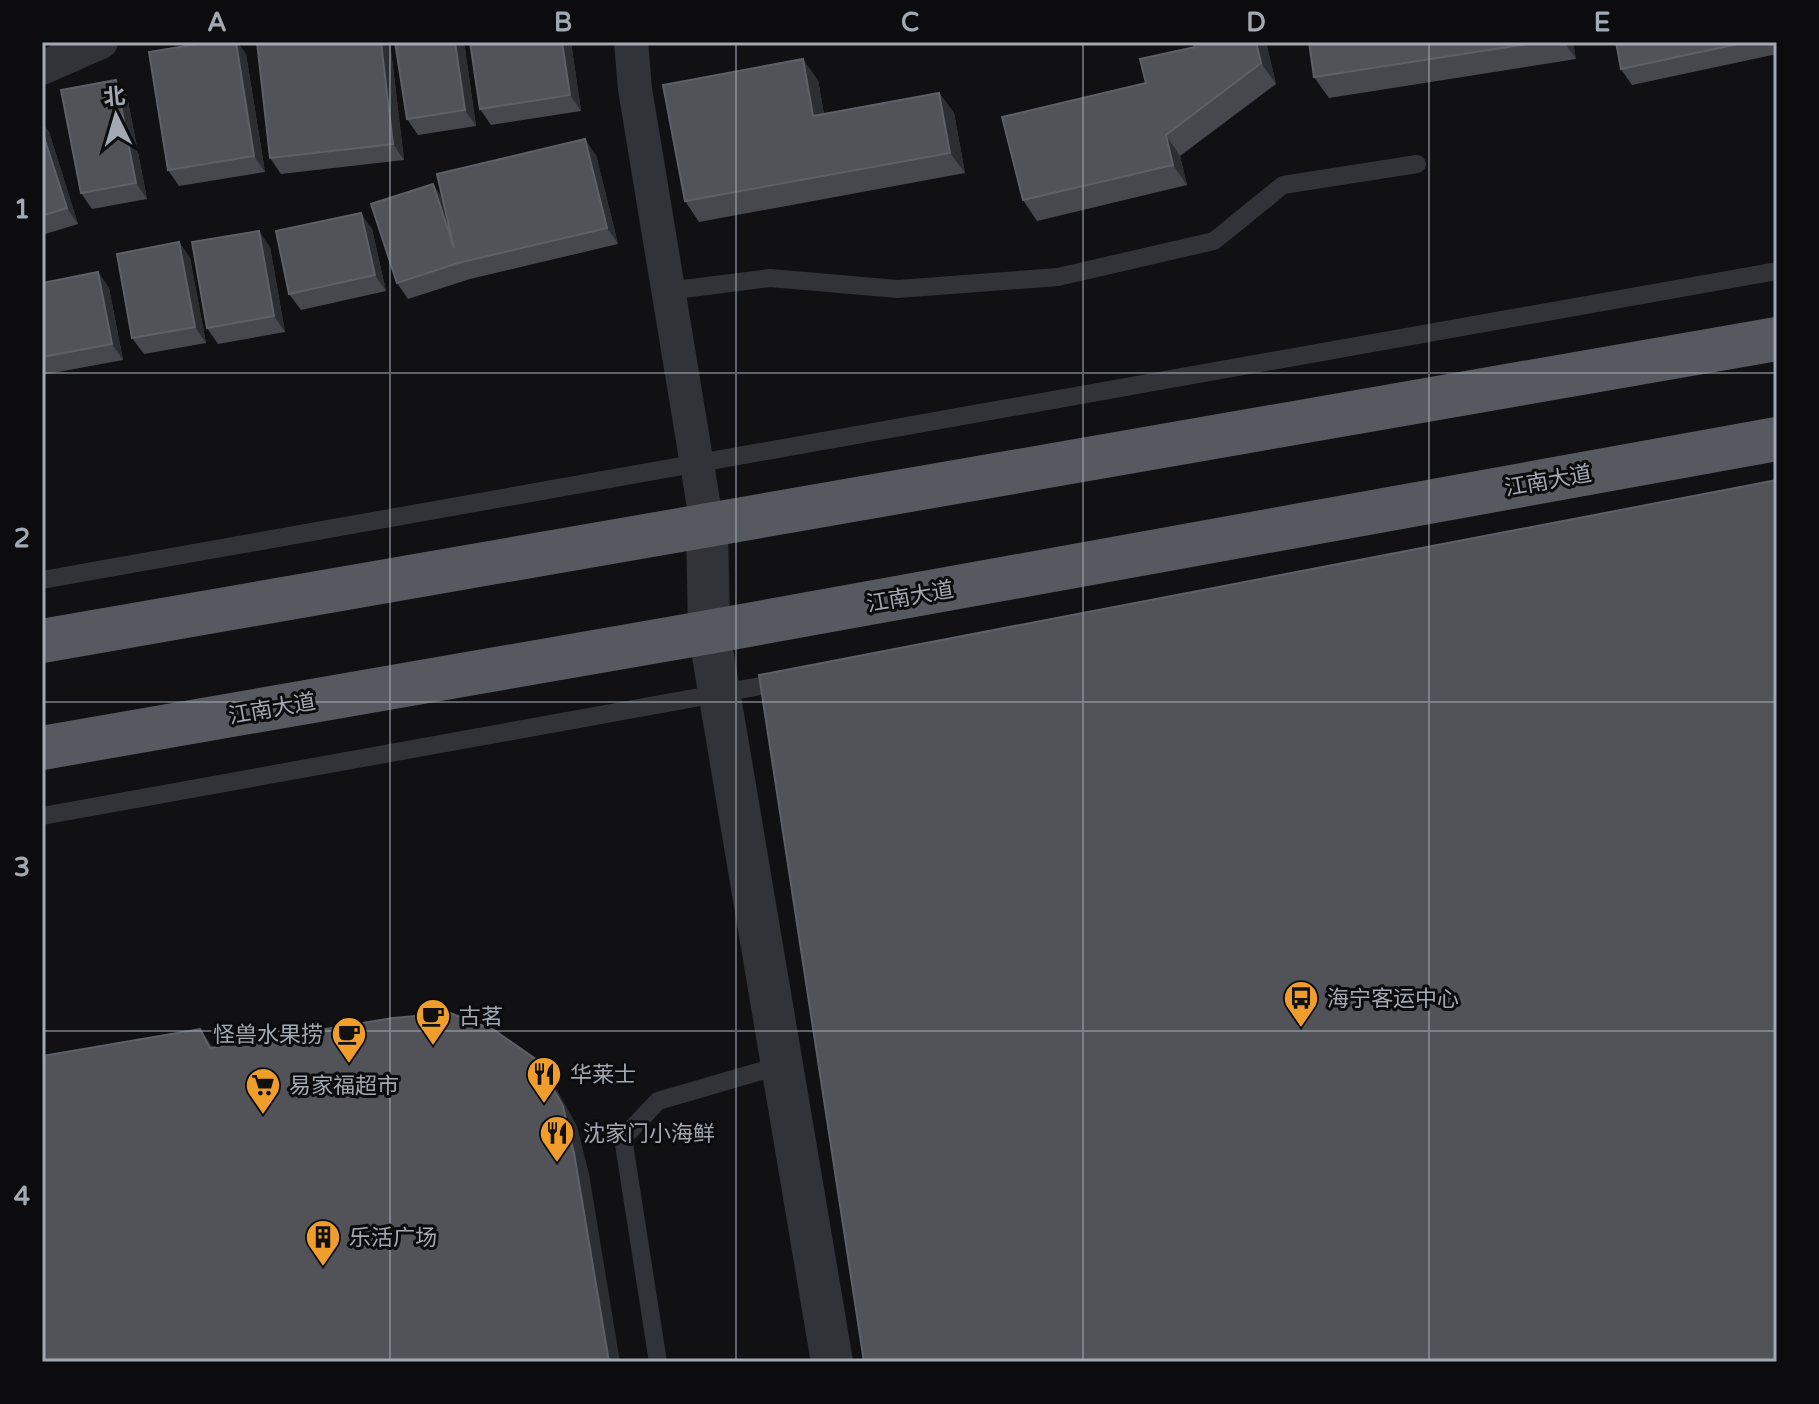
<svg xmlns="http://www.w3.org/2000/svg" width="1819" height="1404" viewBox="0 0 1819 1404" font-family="'Varela Round','Noto Sans SC',sans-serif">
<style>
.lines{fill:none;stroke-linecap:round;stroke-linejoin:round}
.service{stroke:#323338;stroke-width:18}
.minor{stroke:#323338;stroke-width:34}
.tertiary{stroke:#323338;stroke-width:42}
.trunk{stroke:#565a60;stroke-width:44}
.wall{fill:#47484e}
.shaded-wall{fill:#2d2e32}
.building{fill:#515359;stroke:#5d6067;stroke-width:2}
.grid{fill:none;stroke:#a2a9b3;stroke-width:2;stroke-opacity:0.55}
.labels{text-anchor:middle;stroke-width:6;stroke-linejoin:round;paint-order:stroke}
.street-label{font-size:22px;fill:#a2a9b3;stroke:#0c0c0e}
.poi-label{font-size:22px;fill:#a2a9b3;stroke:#0c0c0e;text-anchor:start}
.neatline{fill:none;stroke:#a2a9b3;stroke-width:3}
.grid-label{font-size:26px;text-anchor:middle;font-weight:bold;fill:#a2a9b3}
</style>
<rect width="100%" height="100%" fill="#111113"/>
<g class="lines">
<path class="service" d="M668,291L770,278L898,289L1058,277L1214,241L1283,185L1417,164
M42,580L1777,271
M42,816L783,682
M658,1362L623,1138L658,1101L782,1065"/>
<path class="minor" d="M631,42L635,89L707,525
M42,68L101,42"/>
<path class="tertiary" d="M707,525L709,632L832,1362"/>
<path class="trunk" d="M42,641L1777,339
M42,748L709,632L1777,439"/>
</g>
<path class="wall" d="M257,42H390L404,160L281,174L270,158Z
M395,42H464L476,126L418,135L407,119Z
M571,42L581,111L491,125L480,109Z
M1194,42H1266L1276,84L1180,156L1187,185L1037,221L1023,200L1146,83L1195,47Z
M1309,42H1573L1576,59L1329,98L1314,77Z
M1616,42H1777V54L1632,85L1621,69Z
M246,54L265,172L179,186L168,170Z
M116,80L127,96L147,199L92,209L81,193Z
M818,80L824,114L939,93L954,113L965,173L699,222L685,201Z
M42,123L49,132L78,224L42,235Z
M596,155L618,244L470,279L408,299L397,283L443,198Z
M372,229L386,291L301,310L289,294Z
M179,242L190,258L206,343L144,354L132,338Z
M270,247L285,332L218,344L207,328Z
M98,272L109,288L123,360L42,375V283Z"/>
<path class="shaded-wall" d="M236,42H238L246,54L265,172L254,156Z
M381,42H390L404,160L393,144Z
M455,42H464L476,126L465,110Z
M562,42H571L581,111L570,95Z
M1256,42H1266L1276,84L1261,63Z
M1564,42H1573L1576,59Z
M803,59L818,80L828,136L813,116Z
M116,80L127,96L147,199L136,183Z
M939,93L954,113L965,173L950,153Z
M42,123L49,132L78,224L67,208L42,131Z
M1166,135L1180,156L1187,185L1173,165Z
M585,139L596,155L618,244L607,228Z
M433,184L444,200L465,264L454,248Z
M361,213L372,229L386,291L375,275Z
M259,231L270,247L285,332L274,316Z
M179,242L190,258L206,343L195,327Z
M98,272L109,288L123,360L112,344Z
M200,1029L215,1050L210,1048Z
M537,1060L552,1081L577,1126L589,1174L620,1362H609Z"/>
<path class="building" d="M210,42H236L254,156L168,170L149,52Z
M257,42H381L393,144L270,158Z
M395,42H455L465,110L407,119Z
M470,42H562L570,95L480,109Z
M1194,42H1256L1261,63L1166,135L1173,165L1023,200L1002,117L1146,83L1140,59L1195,47Z
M1309,42H1540L1314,77Z
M1616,42H1747L1621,69Z
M803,59L813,116L939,93L950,153L685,201L663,85Z
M116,80L136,183L81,193L61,90Z
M42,131L67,208L42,216Z
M585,139L607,228L458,263L397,283L371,204L433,184L454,248L437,174Z
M361,213L375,275L289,294L276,231Z
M259,231L274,316L207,328L192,242Z
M179,242L195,327L132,338L117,254Z
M98,272L112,344L42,357V283Z
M1777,480V1362H864L759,675Z
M450,1013L494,1030L537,1060L563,1106L574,1153L609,1362H42V1056L200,1029L210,1048L393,1018Z"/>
<path class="grid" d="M390,42V1362M736,42V1362M1083,42V1362M1429,42V1362M42,373H1777M42,702H1777M42,1031H1777"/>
<defs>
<g id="bus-pin" transform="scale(1.8)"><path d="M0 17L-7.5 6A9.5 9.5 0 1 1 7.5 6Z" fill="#f09e2b" stroke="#0c0c0e"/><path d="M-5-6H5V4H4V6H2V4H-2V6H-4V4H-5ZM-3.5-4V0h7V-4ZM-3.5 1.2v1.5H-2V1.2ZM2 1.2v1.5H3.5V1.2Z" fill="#111"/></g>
<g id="cafe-pin" transform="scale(1.8)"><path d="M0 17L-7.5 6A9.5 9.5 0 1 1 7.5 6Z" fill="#f09e2b" stroke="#0c0c0e"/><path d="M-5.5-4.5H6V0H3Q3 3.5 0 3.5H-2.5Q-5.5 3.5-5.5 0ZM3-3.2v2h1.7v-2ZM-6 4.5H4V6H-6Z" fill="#111"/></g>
<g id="restaurant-pin" transform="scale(1.8)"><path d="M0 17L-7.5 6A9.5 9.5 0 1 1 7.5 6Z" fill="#f09e2b" stroke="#0c0c0e"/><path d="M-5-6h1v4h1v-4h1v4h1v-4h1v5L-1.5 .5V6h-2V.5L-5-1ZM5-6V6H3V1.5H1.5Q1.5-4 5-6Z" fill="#111"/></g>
<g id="supermarket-pin" transform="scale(1.8)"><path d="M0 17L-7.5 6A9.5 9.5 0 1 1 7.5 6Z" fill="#f09e2b" stroke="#0c0c0e"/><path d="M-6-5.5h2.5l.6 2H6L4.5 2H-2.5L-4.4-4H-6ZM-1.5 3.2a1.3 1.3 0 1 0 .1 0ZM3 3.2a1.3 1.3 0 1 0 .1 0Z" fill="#111"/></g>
<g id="building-pin" transform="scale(1.8)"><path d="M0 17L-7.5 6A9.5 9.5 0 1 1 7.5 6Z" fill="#f09e2b" stroke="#0c0c0e"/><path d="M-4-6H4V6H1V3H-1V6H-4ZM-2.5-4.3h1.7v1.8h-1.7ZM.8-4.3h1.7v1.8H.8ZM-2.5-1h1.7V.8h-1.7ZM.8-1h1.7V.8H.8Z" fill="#111"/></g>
</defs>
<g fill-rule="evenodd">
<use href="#bus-pin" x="1301" y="998"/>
<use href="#cafe-pin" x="433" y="1016"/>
<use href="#cafe-pin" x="349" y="1034"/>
<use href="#restaurant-pin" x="544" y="1074"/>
<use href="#supermarket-pin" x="263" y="1085"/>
<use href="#restaurant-pin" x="557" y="1133"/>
<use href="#building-pin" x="323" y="1237"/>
</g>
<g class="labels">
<g class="street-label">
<text transform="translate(1548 480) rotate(-10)" y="8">江南大道</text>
<text transform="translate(910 596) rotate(-10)" y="8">江南大道</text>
<text transform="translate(272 708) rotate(-10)" y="8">江南大道</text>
</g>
<g class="poi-label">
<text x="1327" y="1006">海宁客运中心</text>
<text x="459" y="1024">古茗</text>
<text x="323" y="1042" text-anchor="end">怪兽水果捞</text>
<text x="570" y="1082">华莱士</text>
<text x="289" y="1093">易家福超市</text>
<text x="583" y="1141">沈家门小海鲜</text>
<text x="349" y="1245">乐活广场</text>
</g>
</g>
<rect width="1819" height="1404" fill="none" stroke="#0c0c0e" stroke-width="88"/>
<g transform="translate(116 116) rotate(355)" stroke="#0c0c0e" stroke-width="6" paint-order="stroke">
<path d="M0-6L14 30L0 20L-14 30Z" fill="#a2a9b3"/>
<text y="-12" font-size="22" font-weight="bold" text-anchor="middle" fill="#a2a9b3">北</text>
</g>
<rect x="44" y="44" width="1731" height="1316" class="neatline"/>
<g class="grid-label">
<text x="217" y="31">A</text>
<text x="563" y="31">B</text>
<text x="910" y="31">C</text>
<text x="1256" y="31">D</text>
<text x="1602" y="31">E</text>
<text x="22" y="218">1</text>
<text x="22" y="547">2</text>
<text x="22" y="876">3</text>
<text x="22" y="1205">4</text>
</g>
</svg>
